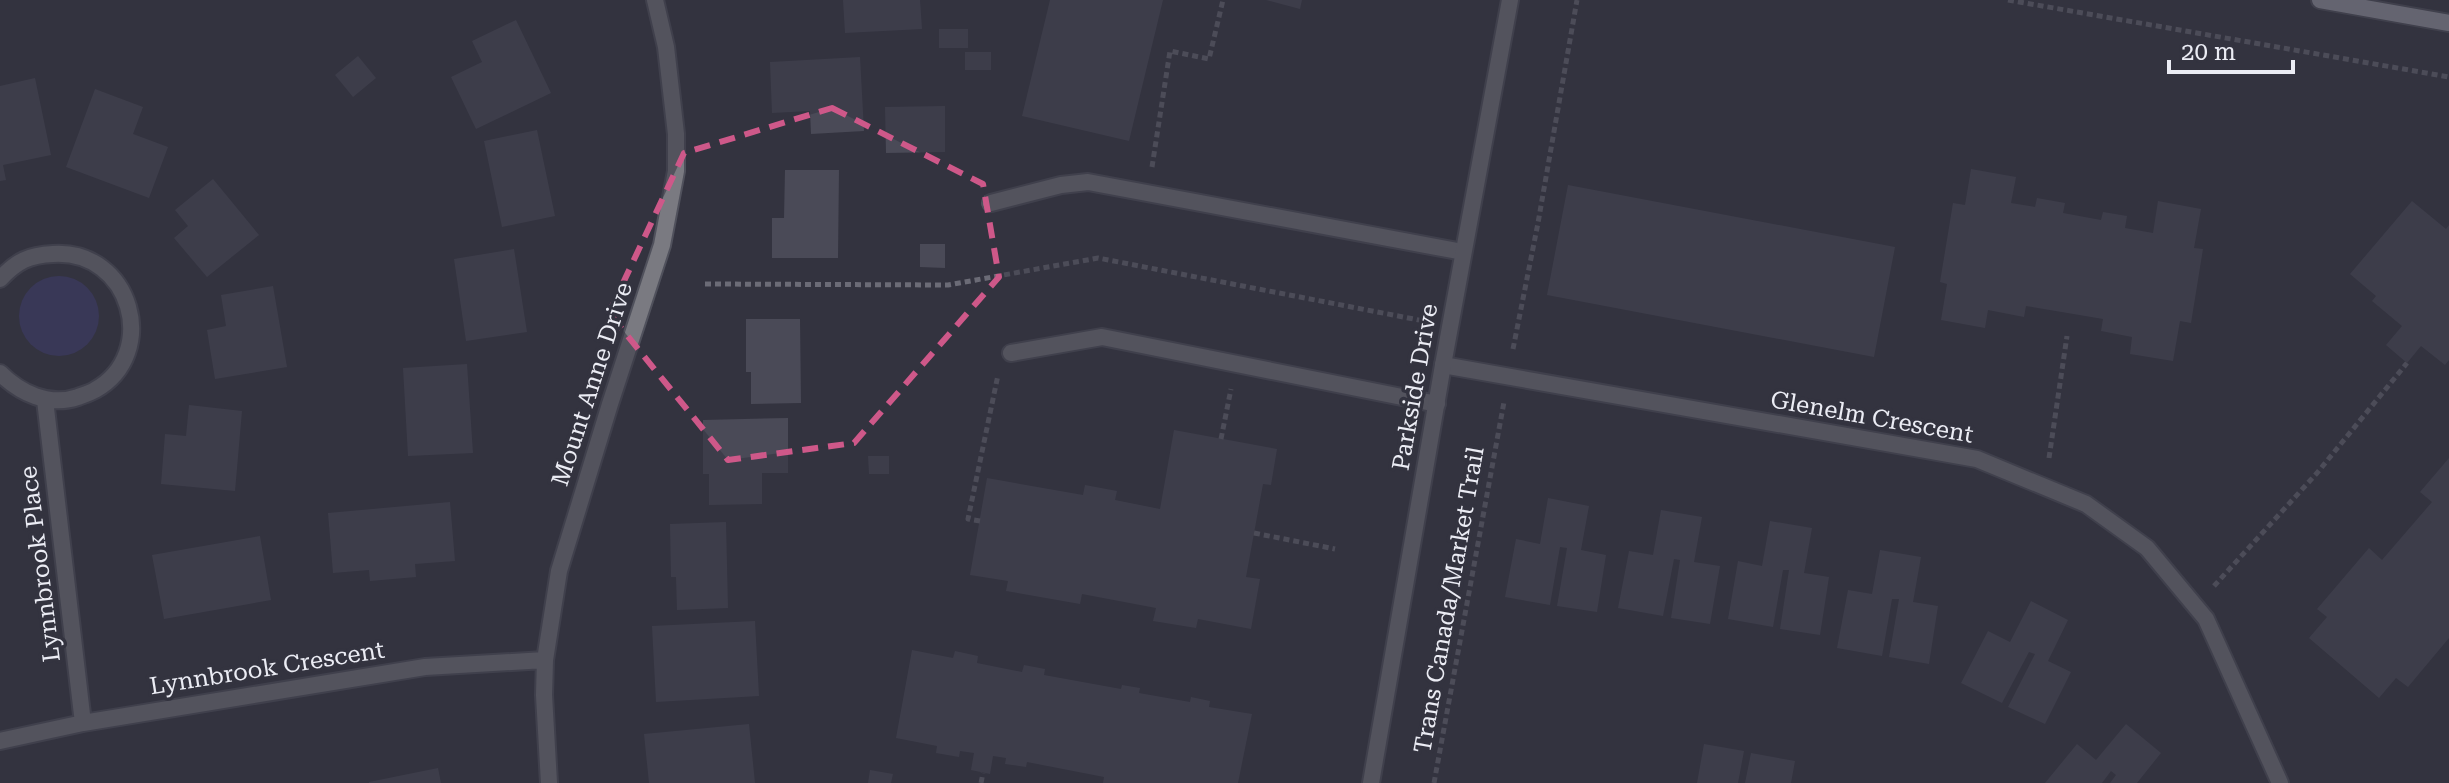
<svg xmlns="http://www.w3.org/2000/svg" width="2449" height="783" viewBox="0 0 2449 783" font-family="'Roboto Serif',serif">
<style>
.green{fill:#413e74}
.building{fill:#4a4a57}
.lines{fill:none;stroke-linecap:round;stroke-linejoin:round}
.service-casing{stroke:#50515c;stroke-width:20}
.minor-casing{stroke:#50515c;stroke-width:20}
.tertiary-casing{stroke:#50515c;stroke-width:20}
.secondary-casing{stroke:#50515c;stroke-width:20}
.path{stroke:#6b6b76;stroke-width:5;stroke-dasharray:6 4;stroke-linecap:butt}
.service{stroke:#7a7a81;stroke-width:16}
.minor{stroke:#7a7a81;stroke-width:16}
.tertiary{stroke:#7a7a81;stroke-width:16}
.secondary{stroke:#a1a1ac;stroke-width:16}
.marked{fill:none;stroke:#ce5889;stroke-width:6;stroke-dasharray:16 10;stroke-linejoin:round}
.labels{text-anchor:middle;stroke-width:7;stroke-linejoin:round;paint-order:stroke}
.street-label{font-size:24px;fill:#ebecf4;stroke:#33333f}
</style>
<rect width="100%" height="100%" fill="#33333f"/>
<path class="green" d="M19 316a40 40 0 1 1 80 0a40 40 0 1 1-80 0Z"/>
<path class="building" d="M843,0H920L922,29L845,33Z
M1050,0H1163L1129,141L1022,116Z
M1266,0H1302L1300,9Z
M516,20L551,93L476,129L451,77L482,62L472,41Z
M939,29H968V48H939Z
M965,52H991V70H965Z
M358,56L376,78L353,97L335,75Z
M860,57L864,131L811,134L810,111L772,113L770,62Z
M35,78L51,155L3,165L6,180L0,181V86Z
M95,89L143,107L133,134L168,147L149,198L66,167Z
M945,106V152L886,153L885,107Z
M537,130L555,216L502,227L484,141Z
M1971,169L2016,177L2011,203L2035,207L2037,198L2065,203L2063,213L2101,220L2103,212L2127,216L2125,228L2153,233L2158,201L2201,209L2194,248L2203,249L2191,323L2180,321L2173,361L2130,354L2132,337L2101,331L2103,319L2026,306L2024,317L1988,310L1985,328L1941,320L1947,284L1940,282L1953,203L1965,205Z
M785,170H839L838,258H772V218H784Z
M213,179L259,235L207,277L174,238L188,226L175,210Z
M1568,185L1895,247L1874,357L1547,295Z
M2412,201L2446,229L2449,225V360L2445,365L2421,346L2407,363L2386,345L2402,326L2372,301L2376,296L2350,274Z
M920,244H945V268L920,267Z
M514,249L527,332L466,341L454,259Z
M273,286L287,367L215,379L207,330L226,326L221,295Z
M746,319H800L801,403L751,404V372H746Z
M467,364L473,453L408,456L403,368Z
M189,405L242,411L235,491L161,484L165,434L186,436Z
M788,418V473H762V504L709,505V474H703V420Z
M1174,430L1277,449L1271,485L1263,484L1246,577L1260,579L1251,629L1198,619L1196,628L1153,621L1156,608L1082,594L1080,604L1006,591L1008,581L970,575L987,478L1083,495L1085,485L1117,491L1115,500L1160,509Z
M868,456H889V474H869Z
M2449,458V638L2408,687L2396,678L2379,698L2309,638L2327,617L2317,609L2369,548L2382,560L2432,502L2420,492Z
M1548,498L1589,506L1581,550L1606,555L1597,612L1557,606L1567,548L1560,547L1550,605L1505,597L1516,539L1540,544Z
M450,502L455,561L415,564L416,577L370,581L369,570L333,573L328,513Z
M1661,510L1702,517L1694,562L1720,566L1710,624L1671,618L1680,560L1674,559L1663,616L1618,608L1629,551L1653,555Z
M1770,521L1812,528L1804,573L1829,577L1820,635L1780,629L1789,570H1783L1773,627L1728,619L1738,561L1762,566Z
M726,522L728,608L677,610L676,577H671L670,524Z
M260,536L271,600L164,619L152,555Z
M1880,550L1921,557L1913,602L1938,606L1929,664L1889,657L1899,599H1892L1882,656L1837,648L1848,590L1872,594Z
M2031,601L2068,620L2048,661L2071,672L2045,724L2008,707L2035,654L2029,652L2002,703L1961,683L1988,631L2010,642Z
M755,621L759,696L656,702L652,626Z
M912,650L953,658L955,651L978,656L977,663L1022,672L1024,665L1045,669L1044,675L1121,689L1122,685L1140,688L1139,693L1190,702L1191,697L1210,701L1209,707L1252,714L1238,783H1103L1104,777L1027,762L1026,767L1005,764L1006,758L993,756L990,774L971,770L974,753L960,751L959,757L936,753L937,746L896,738Z
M749,724L755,783H649L644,734Z
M2126,724L2161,753L2137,783H2110L2116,775L2111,771L2102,783H2045L2077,744L2096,760Z
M1704,744L1744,751L1738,783H1697Z
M1751,753L1795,761L1791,783H1745Z
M438,768L441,783H369V782Z
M870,770L893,774L891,783H868Z"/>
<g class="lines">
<g class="service-casing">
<path id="service" d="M991,203L1061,185L1088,182L1463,252
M1011,353L1102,337L1437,404"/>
</g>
<g class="minor-casing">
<path id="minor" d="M0,279C17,261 29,255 53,254C132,249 160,354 95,390C90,393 83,395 78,397C49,407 20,393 0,373
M1443,365L1977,459L2086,504L2147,548L2206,619L2280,783
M45,400L83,723
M0,741L83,723L425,667L545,660
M549,783L544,695L545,660L559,571L610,404L662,245L676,171V134L666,47L655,0"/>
</g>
<g class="tertiary-casing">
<path id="tertiary" d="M1371,783L1443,365L1510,0"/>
</g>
<g class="secondary-casing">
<path id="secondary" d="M2320,0L2449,23"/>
</g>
<path class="path" d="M2008,0L2449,77
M1152,167L1170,51L1209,59L1223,0
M705,284L948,285L1098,258L1424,321
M1513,349L1538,223L1577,0
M1221,439L1231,389
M2049,458L2067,336
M980,521L968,519L998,375
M1254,533L1335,549
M2214,586L2317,473L2407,363
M981,783L983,773
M1434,783L1504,402"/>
<use href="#service" class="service"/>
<use href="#minor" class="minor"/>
<use href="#tertiary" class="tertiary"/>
<use href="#secondary" class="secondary"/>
</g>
<path d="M0 0H2449V783H0ZM832,108L983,184L999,277L854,443L728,460L609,313L684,153Z" fill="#33333f" fill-opacity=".55" fill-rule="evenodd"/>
<path class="marked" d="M832,108L983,184L999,277L854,443L728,460L609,313L684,153Z"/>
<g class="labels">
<g class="street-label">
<text transform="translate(592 384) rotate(-72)" y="8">Mount Anne Drive</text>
<text transform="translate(1415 387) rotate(-80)" y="8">Parkside Drive</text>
<text transform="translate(1872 417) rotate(10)" y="8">Glenelm Crescent</text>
<text transform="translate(40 564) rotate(-97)" y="8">Lynnbrook Place</text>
<text transform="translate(1449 600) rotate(-80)" y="8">Trans Canada/Market Trail</text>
<text transform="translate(267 668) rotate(-9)" y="8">Lynnbrook Crescent</text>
</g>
</g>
<path d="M2169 60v12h124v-12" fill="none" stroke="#ebecf4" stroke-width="4"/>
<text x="2181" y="60" font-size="24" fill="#ebecf4" stroke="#33333f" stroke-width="6" paint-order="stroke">20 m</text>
</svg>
